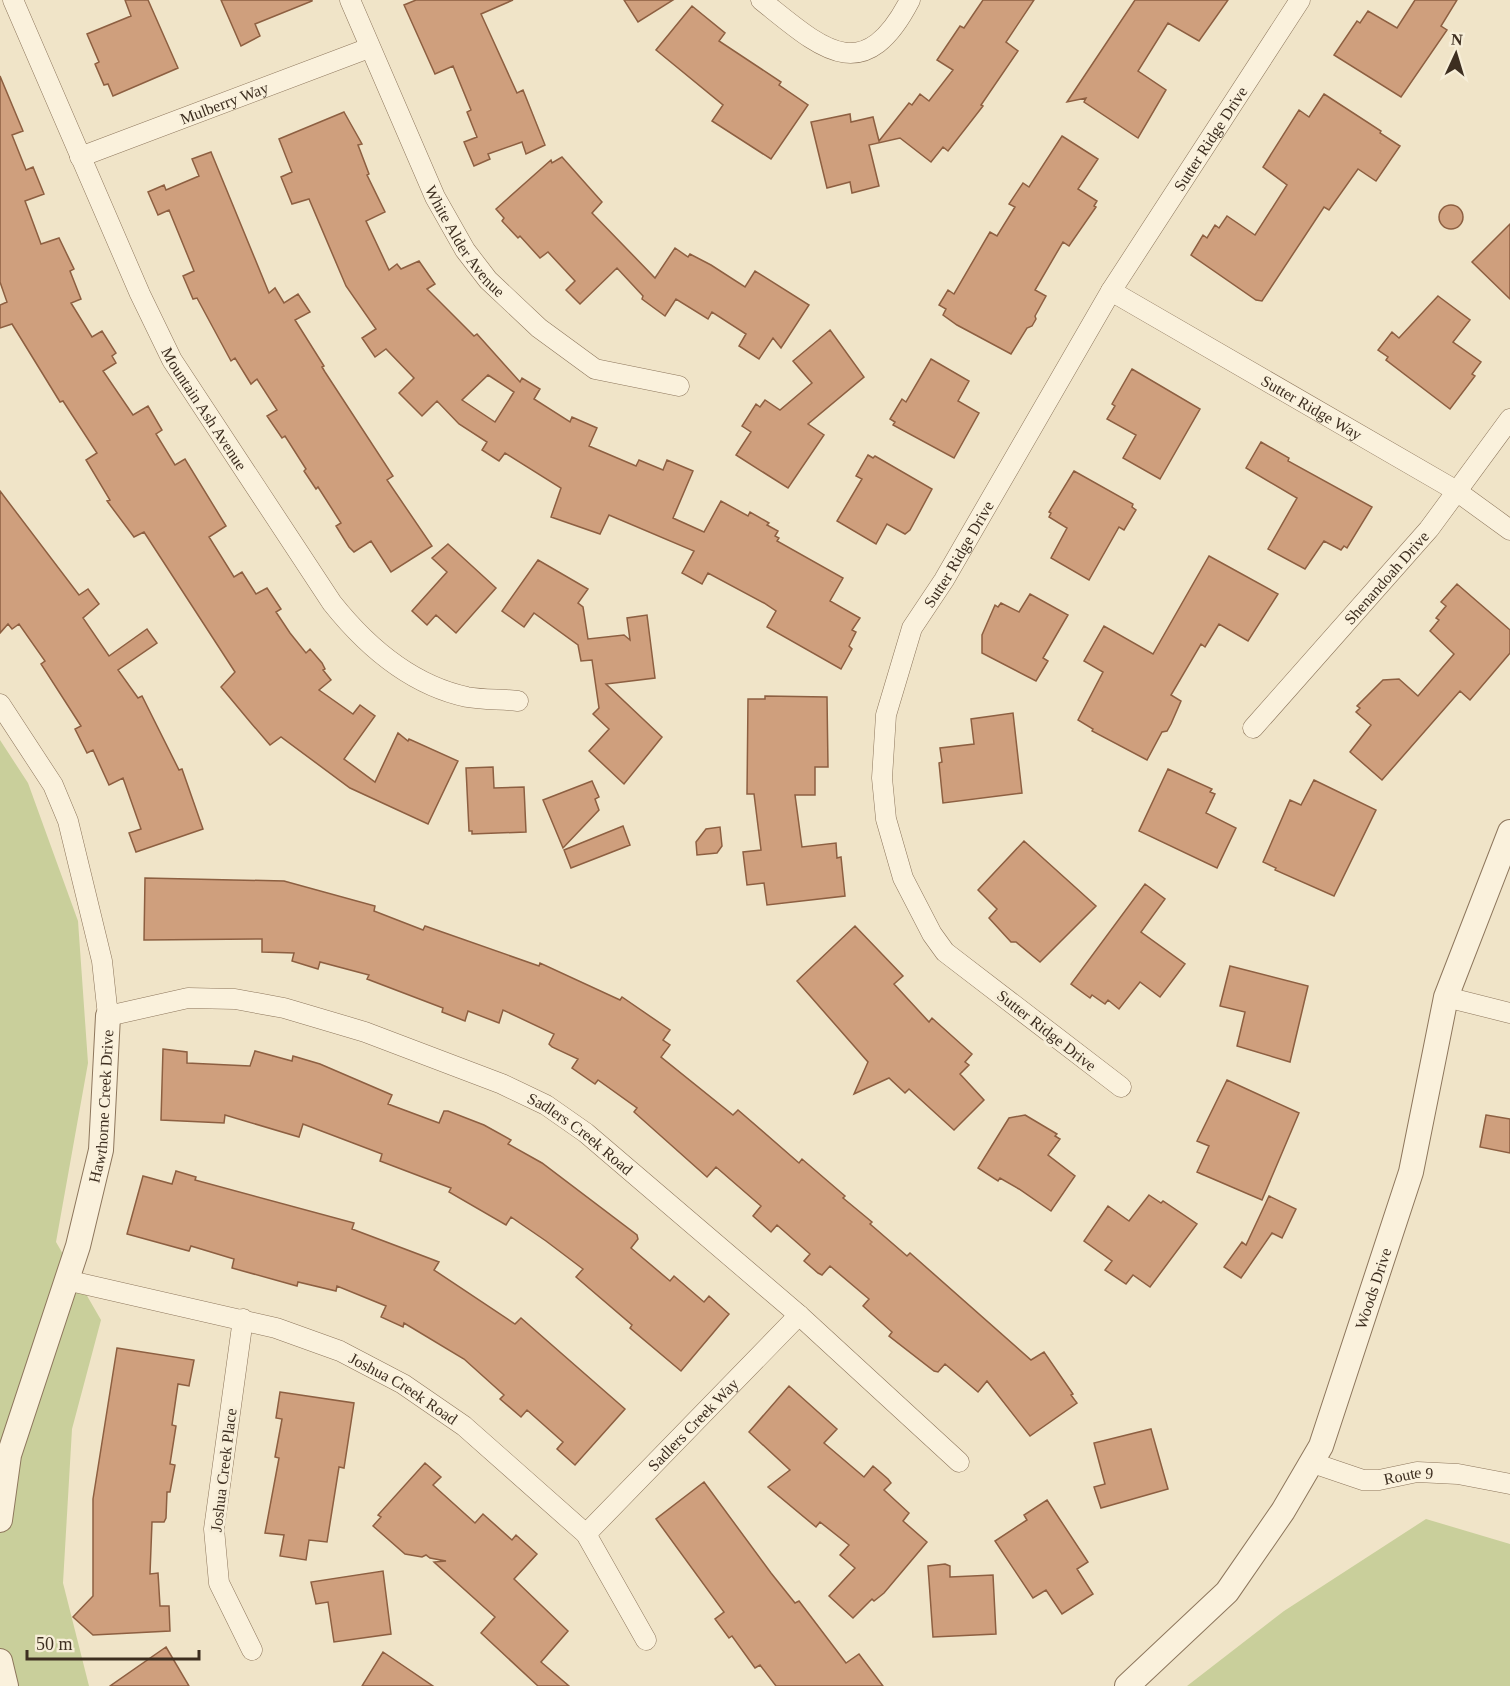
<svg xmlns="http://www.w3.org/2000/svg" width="1510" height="1686" viewBox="0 0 1510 1686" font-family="Georgia,serif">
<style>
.green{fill:#c9cf9b}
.building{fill:#cf9f7d;stroke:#8d5f41;stroke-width:1.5;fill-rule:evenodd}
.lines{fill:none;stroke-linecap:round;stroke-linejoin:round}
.minor-casing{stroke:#8d765c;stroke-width:21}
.tertiary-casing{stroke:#8d765c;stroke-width:26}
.minor{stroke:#faf1dc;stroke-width:20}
.tertiary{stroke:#faf1dc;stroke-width:24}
.labels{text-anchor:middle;stroke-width:6;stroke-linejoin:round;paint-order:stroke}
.street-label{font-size:16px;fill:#3d2e20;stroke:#f7eed8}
</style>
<rect width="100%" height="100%" fill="#f0e4c8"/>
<path class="green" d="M0,740L28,783L78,921L88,1063L56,1242L101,1320L72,1429L63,1583L89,1686H0Z
M1426,1519L1510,1544V1686H1187L1284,1611Z"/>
<path class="building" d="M125,0H148L178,68L113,96L108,84L104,85L95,64L99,62L87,34L131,16Z
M221,0H312V1L255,24L260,36L241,46Z
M416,0H513L481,14L517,93L523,90L545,145L526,154L522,142L488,154L490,159L474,166L464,142L477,137L467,112L471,110L453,66L435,74L404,5Z
M624,0H673L638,22Z
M983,0H1034L1006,42L1018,51L981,105L983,106L948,151L943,147L931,162L900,138L869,145L879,186L852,193L850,182L827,188L811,122L850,114L851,122L873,117L879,141L909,103L912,105L920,94L929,101L953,70L937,60L960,26L964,28Z
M1135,0H1228L1199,41L1168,23L1138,71L1166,90L1138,138L1084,102L1086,98L1067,102Z
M1415,0H1457L1441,26L1447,30L1401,97L1334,55L1357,21L1360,23L1368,11L1397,28Z
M692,6L725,33L719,41L781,82L779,85L808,105L771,159L712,121L723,105L656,50Z
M0,76L23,131L12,135L26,170L33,167L44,194L25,201L41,244L59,238L74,269L70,271L81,299L71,303L92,337L102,331L116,353L112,356L116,363L103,371L133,415L148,406L162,430L156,434L175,465L185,459L226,526L209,537L234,577L242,572L256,594L267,588L281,609L276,612L290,633L306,653L310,649L322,663L325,669L323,670L331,680L319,690L353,714L360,705L375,716L344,759L375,782L398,733L408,741L409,739L458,761L428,824L350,788L281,737L270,745L251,723L221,687L235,672L144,532L134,537L107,501L110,500L86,460L97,453L63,401L60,402L12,324L0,328V305L7,302L0,282Z
M1324,94L1381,131L1380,133L1400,146L1376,181L1358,169L1329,210L1324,207L1262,301L1256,300L1191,255L1203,235L1207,238L1215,225L1219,228L1227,216L1255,235L1287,185L1263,167L1299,110L1309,117Z
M344,112L362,144L358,145L369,174L367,175L385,212L366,221L389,270L397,264L401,269L419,261L435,284L427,289L474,336L477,334L520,382L522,378L540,389L534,399L570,422L572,417L597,428L589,446L636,466L639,460L663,470L667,460L693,471L673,518L704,532L721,501L748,516L750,512L769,523L767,525L778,531L775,536L779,538L777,541L843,578L830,601L860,618L852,630L856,632L849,646L852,649L841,669L767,627L776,611L764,603L708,573L702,584L682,573L694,551L609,515L600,534L551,517L561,488L505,453L499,461L482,450L487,442L459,424L437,401L422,416L399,393L414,378L386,349L375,357L362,338L376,329L346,286L309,199L292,204L281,177L292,172L279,139ZM488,375L514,392L495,422L462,400Z
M1062,136L1098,159L1078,189L1097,201L1094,206L1096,207L1069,246L1063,242L1035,290L1046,296L1035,316L1036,319L1032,326L1027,328L1011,354L957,325L943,315L946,309L939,305L948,290L954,294L990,232L997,236L1015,207L1009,204L1023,183L1029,187Z
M211,152L269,293L275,288L284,303L298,294L310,312L295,320L324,366L322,367L325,372L393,476L387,480L432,546L391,572L371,541L354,552L349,547L336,526L341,523L318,487L316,489L304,471L306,469L285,436L282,438L267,416L277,410L257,379L251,384L235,358L231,361L197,298L193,299L183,276L194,271L169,210L158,215L148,192L164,185L166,190L199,176L192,159Z
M562,157L602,202L592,213L655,278L675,248L688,257L690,254L711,265L745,287L755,271L809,305L781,348L773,338L759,359L739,346L746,334L712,312L708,319L676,299L665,316L642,299L643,296L617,268L580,304L566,290L575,281L548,252L540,258L520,236L518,238L502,221L504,218L496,209L551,160L552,163Z
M1439 217a12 12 0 1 1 24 0a12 12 0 1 1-24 0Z
M1510,224V299L1472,262Z
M1438,296L1470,320L1453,342L1481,362L1472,374L1475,376L1450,409L1386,360L1388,357L1378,350L1392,332L1399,338Z
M830,330L864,377L808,424L824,435L788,488L736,455L751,432L742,426L756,404L760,407L765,400L780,410L812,383L793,361Z
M931,359L969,381L958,401L979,413L954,458L893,425L895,422L890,419L902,399L906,402Z
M1132,369L1200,409L1160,479L1123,458L1136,435L1107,419L1115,406L1112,404Z
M1261,442L1289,458L1288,461L1372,507L1347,548L1344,546L1341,550L1324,541L1305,569L1268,549L1297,498L1246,468Z
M868,455L873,458L875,456L932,489L910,530L905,534L887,524L876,544L837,521L862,479L856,476Z
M1074,471L1133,504L1132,507L1136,510L1124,530L1119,527L1089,580L1051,558L1067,528L1049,517L1051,513L1049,512Z
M0,491L79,595L88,589L99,604L83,618L109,656L147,629L157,643L118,670L138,698L142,696L179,770L182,769L203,829L136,852L129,833L141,829L123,778L109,785L93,750L87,753L75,729L81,726L41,664L45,661L19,624L12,629L8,624L0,633Z
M448,544L496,588L456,633L436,615L427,625L412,611L447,572L432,558Z
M1209,556L1278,594L1248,641L1219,624L1205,647L1201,644L1171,695L1181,701L1171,724L1167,731L1162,732L1147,760L1092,731L1093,729L1078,720L1103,672L1084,661L1104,626L1153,654Z
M538,560L588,589L578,603L583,607L588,639L624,635L630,640L627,618L647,615L655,678L606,684L662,737L624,784L589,751L609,729L593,714L599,708L592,660L581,661L578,645L534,613L524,627L502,611Z
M1457,584L1510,630V653L1470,700L1460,691L1382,780L1350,752L1371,725L1356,712L1360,708L1357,706L1383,680L1399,679L1418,696L1454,654L1430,631L1439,620L1436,618L1446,606L1441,602Z
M1030,594L1068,615L1043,658L1048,661L1036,681L982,653V635L995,605L998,607L1001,603L1019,612Z
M765,696L827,697L828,767H815V795H795L802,847L836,843L837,858L841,857L845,896L767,905L764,883L747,885L743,852L761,850L754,794H747L748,699H765Z
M1013,713L1022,793L943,803L939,763L942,762L940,748L974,744L971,719Z
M493,767L494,788L524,787L526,832L472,834V831H469L466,768Z
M1168,769L1212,789L1210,792L1215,794L1206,813L1236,828L1217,868L1139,831Z
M1314,780L1376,810L1334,896L1275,870L1276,868L1263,862L1290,800L1301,805Z
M592,781L599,797L595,799L599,810L563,848L543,800Z
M623,826L630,845L571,868L564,850Z
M720,827L722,846L717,853L697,855L696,842L706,829Z
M1024,841L1096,906L1040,962L1016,942H1011L989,918L997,909L978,890Z
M145,878L284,881L375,906L374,911L423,930L425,926L539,966L540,963L620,1000L622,997L670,1030L663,1040L670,1045L661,1057L733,1115L738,1110L799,1163L802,1159L845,1196L843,1198L872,1222L870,1224L907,1256L910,1253L1031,1360L1044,1352L1073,1394L1071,1395L1077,1403L1030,1436L987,1381L978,1392L945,1364L938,1372L934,1371L889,1336L892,1332L863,1306L869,1299L830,1266L822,1275L818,1273L804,1261L810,1254L777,1225L771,1232L753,1216L761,1206L716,1167L707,1177L634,1112L637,1108L598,1080L595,1084L572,1068L578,1059L552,1047L549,1044L554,1034L503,1010L499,1023L468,1011L465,1021L442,1012L443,1008L367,979L369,975L320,962L318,969L292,961L294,953L262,952V939L144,940Z
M1145,884L1165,899L1141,932L1185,964L1160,997L1140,982L1119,1009L1108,1000L1105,1004L1092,995L1090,998L1071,984Z
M855,926L903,976L894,984L929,1022L932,1018L972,1054L965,1062L969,1065L960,1074L984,1100L954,1130L909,1089L905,1093L889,1078L854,1094L868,1062L797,981Z
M1230,966L1308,986L1290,1062L1237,1046L1245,1012L1220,1006Z
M163,1049L187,1052V1063L250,1066L255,1051L292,1061L293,1056L320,1064L392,1095L388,1104L439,1123L444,1111H448L484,1125L511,1140L508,1144L542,1163L637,1235L638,1239L631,1248L670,1281L674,1276L704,1302L709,1296L729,1314L681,1371L630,1328L632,1325L576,1277L583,1269L546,1241L511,1217L506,1225L449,1192L451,1188L380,1161L382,1154L303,1124L299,1137L225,1115L224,1123L161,1120Z
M1227,1080L1299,1113L1262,1200L1197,1172L1209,1146L1197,1141Z
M1025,1115L1057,1134L1055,1136L1060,1139L1048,1155L1075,1176L1051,1211L1019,1189L1000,1178L998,1181L978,1168L1009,1118Z
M1486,1115L1510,1119V1153L1480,1147Z
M176,1171L196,1177L195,1180L354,1223L352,1229L439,1262L434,1270L515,1324L521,1318L625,1409L575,1465L557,1449L563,1442L527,1410L521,1417L500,1399L504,1395L464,1359L404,1323L403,1327L381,1317L386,1306L337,1286L336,1291L298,1282L297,1286L232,1268L234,1259L191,1246L189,1251L127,1234L143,1176L172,1184Z
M1149,1195L1161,1203L1163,1201L1197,1224L1150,1287L1133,1275L1126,1284L1105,1270L1112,1261L1084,1241L1108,1206L1129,1221Z
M1269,1196L1296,1209L1282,1238L1272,1233L1241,1278L1224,1267L1242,1242L1246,1245Z
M117,1348L194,1360L189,1386L178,1384L172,1425L176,1426L170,1464L175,1465L170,1492H167L166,1518L164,1522H152L150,1574L158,1573L160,1606H169L170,1631L93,1635L73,1617L93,1596V1499Z
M789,1386L837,1429L824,1443L864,1477L873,1466L888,1479L891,1483L884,1490L909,1513L903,1521L927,1542L884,1593L874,1601L872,1599L853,1618L829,1596L855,1568L840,1555L849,1545L820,1522L816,1527L768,1487L790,1470L749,1432Z
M280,1392L354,1403L344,1468L339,1467L327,1542L309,1540L306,1560L280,1556L284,1535L265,1533L279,1458L275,1457L282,1419L276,1418Z
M1151,1429L1168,1489L1101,1508L1094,1487L1105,1484L1094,1443Z
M425,1463L441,1477L433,1485L475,1523L483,1514L512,1540L516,1535L537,1554L514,1579L568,1631L541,1662L569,1686H538L481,1633L495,1617L434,1562L446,1561L430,1558L426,1555L422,1557L405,1554L373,1526L381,1517L378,1515Z
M704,1482L771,1573L795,1603L799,1601L846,1663L859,1654L883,1686H776L760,1665L755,1668L732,1636L729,1638L715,1619L724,1612L656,1519Z
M1047,1500L1088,1562L1077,1569L1093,1594L1062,1614L1046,1590L1033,1598L995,1541L1027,1520L1024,1515Z
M945,1564L950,1566V1577L993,1575L996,1634L933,1637L928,1566Z
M383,1571L391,1634L334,1642L328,1602L316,1604L311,1582Z
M166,1647L189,1686H110Z
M383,1652L433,1686H362Z"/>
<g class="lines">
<g class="minor-casing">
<g id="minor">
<path id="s1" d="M13,0L140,294L172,360L332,603C367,647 411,685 467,697C483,700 502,699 518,701"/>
<path id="s2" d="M350,0L435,197L465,250L488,280L539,328L595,369L679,386"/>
<path d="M761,0C820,47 863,91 910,0"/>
<path id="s3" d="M80,157L369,48"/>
<path id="s4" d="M1111,291L1455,490L1510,530"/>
<path id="s5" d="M0,704L53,785L68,821L102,961L108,1016L188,998L235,999L284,1008L365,1032L502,1084L546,1105L586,1133L799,1315L959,1462"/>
<path id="s6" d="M1253,728L1429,529L1510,419"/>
<path d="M1446,997L1510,1013"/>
<path id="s7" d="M1121,1087L945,952L932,934L903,878L886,819L882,778L886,715L912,628L944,580L1111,291L1300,0"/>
<path id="s8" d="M66,1280L276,1328L340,1351L403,1384L464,1426L586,1534L646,1640"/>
<path d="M243,1319L214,1529L219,1583L252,1650"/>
<path id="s9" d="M1310,1462L1363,1480H1379L1417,1472L1458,1474L1510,1484"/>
<path id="s10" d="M586,1534L799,1315"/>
</g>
</g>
<g class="tertiary-casing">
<g id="tertiary">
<path id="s11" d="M0,1520L9,1455L78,1246L101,1150L108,1016"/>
<path d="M0,1661L6,1686"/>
<path id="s12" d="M1127,1686L1227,1592L1283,1511L1321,1446L1411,1172L1446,997L1510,832"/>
</g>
</g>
<use href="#minor" class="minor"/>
<use href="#tertiary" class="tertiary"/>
</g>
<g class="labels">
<g class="street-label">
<text dy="6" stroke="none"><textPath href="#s3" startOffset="154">Mulberry Way</textPath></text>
<text dy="6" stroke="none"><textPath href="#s7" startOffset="1137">Sutter Ridge Drive</textPath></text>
<text dy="6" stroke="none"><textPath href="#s2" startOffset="268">White Alder Avenue</textPath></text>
<text dy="6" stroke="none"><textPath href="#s1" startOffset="452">Mountain Ash Avenue</textPath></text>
<text dy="6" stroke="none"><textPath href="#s4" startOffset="232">Sutter Ridge Way</textPath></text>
<text dy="6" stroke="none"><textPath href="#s7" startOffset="651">Sutter Ridge Drive</textPath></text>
<text dy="6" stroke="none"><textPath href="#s6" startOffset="201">Shenandoah Drive</textPath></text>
<text transform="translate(1047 1030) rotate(38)" y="6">Sutter Ridge Drive</text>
<text dy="6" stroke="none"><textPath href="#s11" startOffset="428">Hawthorne Creek Drive</textPath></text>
<text dy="6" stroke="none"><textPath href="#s5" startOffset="838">Sadlers Creek Road</textPath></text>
<text dy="6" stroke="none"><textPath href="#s12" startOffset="477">Woods Drive</textPath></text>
<text dy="6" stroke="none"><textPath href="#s8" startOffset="357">Joshua Creek Road</textPath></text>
<text dy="6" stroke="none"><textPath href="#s10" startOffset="153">Sadlers Creek Way</textPath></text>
<text transform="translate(223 1470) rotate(-83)" y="6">Joshua Creek Place</text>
<text dy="6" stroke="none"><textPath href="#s9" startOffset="102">Route 9</textPath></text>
</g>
</g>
<g transform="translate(1456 54) rotate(4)" stroke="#f7eed8" stroke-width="4.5" paint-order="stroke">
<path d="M0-4.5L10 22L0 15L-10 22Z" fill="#3d2e20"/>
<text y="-9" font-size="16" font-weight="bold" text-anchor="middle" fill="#3d2e20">N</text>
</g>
<path d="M27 1650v9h172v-9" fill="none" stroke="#3d2e20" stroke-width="3"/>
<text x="36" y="1650" font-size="18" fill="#3d2e20" stroke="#f7eed8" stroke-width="4.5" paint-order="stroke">50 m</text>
</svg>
